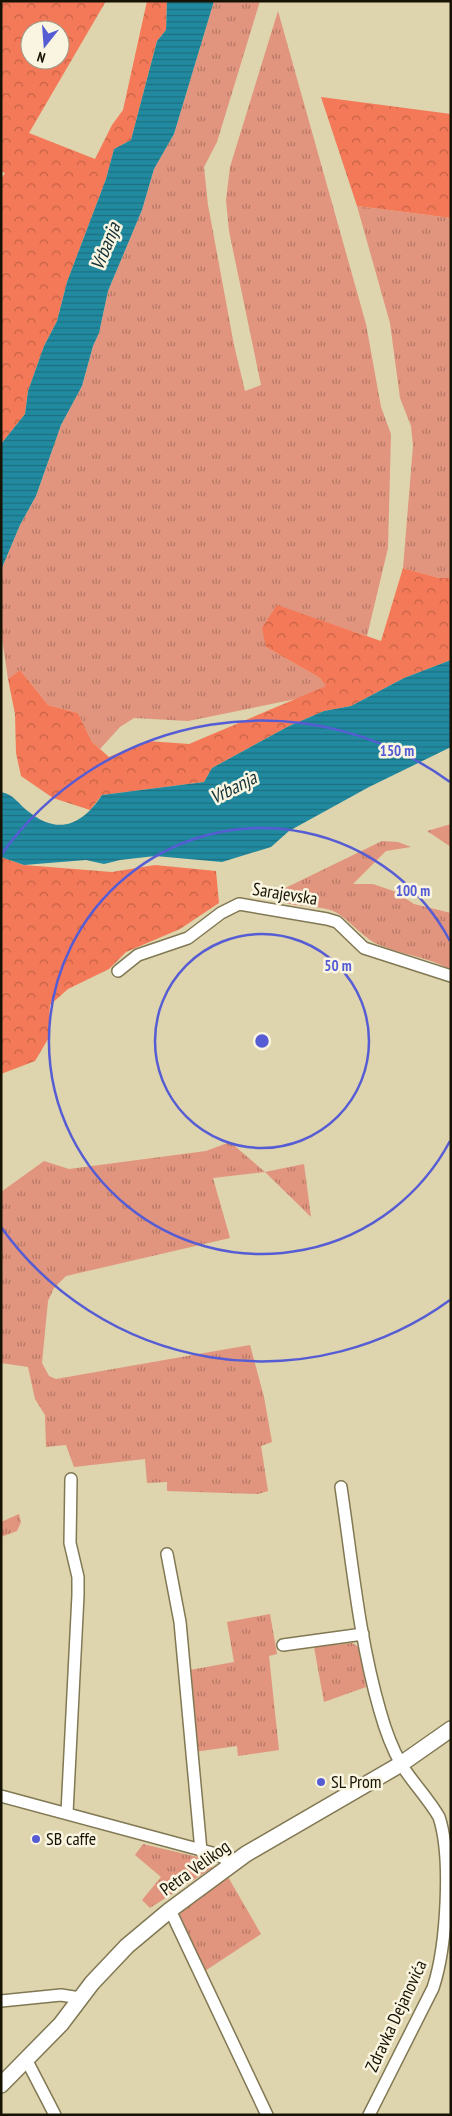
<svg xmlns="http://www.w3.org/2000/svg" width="452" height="2116" viewBox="0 0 452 2116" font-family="'PT Sans Narrow',sans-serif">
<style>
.grass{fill:url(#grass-tufts)}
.forest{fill:url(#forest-crowns);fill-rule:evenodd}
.water{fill:url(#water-rules)}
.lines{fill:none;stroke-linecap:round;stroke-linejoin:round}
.minor-casing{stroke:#817854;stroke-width:14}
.tertiary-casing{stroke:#817854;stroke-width:18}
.minor{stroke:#fff;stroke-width:11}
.tertiary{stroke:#fff;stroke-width:15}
.ring{fill:none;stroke:#565dd4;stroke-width:2.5}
.poi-dot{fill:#565dd4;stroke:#faf5e1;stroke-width:2}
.labels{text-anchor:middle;stroke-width:5;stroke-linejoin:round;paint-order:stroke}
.street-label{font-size:18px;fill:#161305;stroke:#faf5e1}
.poi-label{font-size:18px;fill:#161305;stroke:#faf5e1;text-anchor:start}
.water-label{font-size:19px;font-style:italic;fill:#112f36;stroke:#faf5e1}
.centre{fill:#565dd4;stroke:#faf5e1;stroke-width:2.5}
.ring-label{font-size:15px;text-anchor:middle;font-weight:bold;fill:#565dd4;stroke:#faf5e1;stroke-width:5;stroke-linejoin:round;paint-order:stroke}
</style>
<defs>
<pattern id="grass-tufts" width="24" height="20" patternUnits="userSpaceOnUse" patternTransform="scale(1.25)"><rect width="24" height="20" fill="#e1947e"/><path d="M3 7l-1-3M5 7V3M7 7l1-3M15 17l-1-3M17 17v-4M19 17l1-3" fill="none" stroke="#b57865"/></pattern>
<pattern id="forest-crowns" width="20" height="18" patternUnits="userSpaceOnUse" patternTransform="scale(1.25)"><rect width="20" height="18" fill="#f47958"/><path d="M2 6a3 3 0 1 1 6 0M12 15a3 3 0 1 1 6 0" fill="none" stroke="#c56247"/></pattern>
<pattern id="water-rules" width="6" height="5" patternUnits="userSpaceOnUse" patternTransform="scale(1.25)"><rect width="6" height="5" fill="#218aa0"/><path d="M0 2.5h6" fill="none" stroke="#1c7080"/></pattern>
</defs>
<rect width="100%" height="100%" fill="#ded4ad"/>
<path class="grass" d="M214,1H260L217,142L204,167L208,205L234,345L245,391L261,385L229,231L226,200L230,167L278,11L366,324L381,407L391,434L388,548L367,636L277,606L266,647L320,678L327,686L301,698L188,721L134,718L120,727L100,749L92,742L78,713L48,705L20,670L8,679L1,631V570L20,525L36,496L61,425L82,386L93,346L99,333L108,291L142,210L154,169L174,134Z
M357,206L451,218V578H439L403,568L413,446L411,426L400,398L390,323Z
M451,824V847L427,831Z
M382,841L398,842L411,847L386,851L353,884H373L396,892L414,904L451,913V970C427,956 400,955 375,943C360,935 346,916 333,911C314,904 290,908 273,898L277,892Z
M230,1142L265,1172L304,1164L311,1217L265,1172L213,1178L230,1238L66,1276L54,1288L48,1301L42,1363L49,1376L56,1379L250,1345L264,1397L272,1442L261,1446L268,1491L258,1494L167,1491V1482L147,1483L145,1459L74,1467L66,1445L46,1447L45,1415L35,1399L28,1367L1,1363V1192L44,1161L69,1169L206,1151Z
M19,1514L21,1522L17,1531L1,1537V1522Z
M270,1614L277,1654L269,1656L279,1750L238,1756L237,1746L194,1752L190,1670L234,1662L227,1622Z
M352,1643L360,1648L366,1687L324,1702L314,1647Z
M143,1844L210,1860L212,1868L150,1908L142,1900L161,1877L135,1855Z
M228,1877L261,1934L205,1971L180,1915L181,1909Z"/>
<path class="forest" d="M1,1H106L29,133L95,159L112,125L123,110L147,1H167L166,30L157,41L131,140L114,149L106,179L67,282L57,321L44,346L28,391L25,414L1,444V179L5,173L1,171ZM30,30H60V60H30Z
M321,97L451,114V218L357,206Z
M403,568L439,578H451V660L404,678L351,706L324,711L289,726L212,768L204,782L102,795L90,810L53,798L21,776L16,753L15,714L8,679L20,670L48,705L78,713L92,742L109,757L147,741L189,744L326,686L320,678L266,647L262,628L277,605L381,641Z
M1,857L24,865L112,872L155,865L216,871L219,903L180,929L126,952L109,969L68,989L50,1005L48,1039L35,1061L1,1074Z"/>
<path class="water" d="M167,1H214L174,134L154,169L142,210L108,291L99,333L93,346L82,386L61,425L36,496L20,525L1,570V444L25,414L28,391L44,346L57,321L67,282L106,179L114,149L131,140L157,41L166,30Z
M451,660V747L369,787L289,831L271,847L222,862L155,856L120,860L104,864L86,860L24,865L1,857V792C14,794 19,805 29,812C59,836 83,824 102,795L204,782L212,768L289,726L324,711L351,706L404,678Z"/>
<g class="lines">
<g class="minor-casing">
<path id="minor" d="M118,971L138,955L188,938L221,913L239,904L327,919L337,922L364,948L451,976
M341,1487C352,1561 359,1639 380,1711C385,1729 392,1748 401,1764C412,1782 428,1798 439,1817C452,1856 447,1946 433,1988L369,2115
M167,1554L180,1622L201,1851
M283,1645L363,1634
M1,1796L216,1854L234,1863
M67,1813L78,1595V1577L70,1543L71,1479
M170,1910L267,2115
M1,2001L61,1995L80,1998
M27,2061L55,2115"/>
</g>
<g class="tertiary-casing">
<path id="tertiary" d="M1,2085L61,2024L92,1983L127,1946L170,1910L246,1854L401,1764L451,1729"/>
</g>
<use href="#minor" class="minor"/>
<use href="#tertiary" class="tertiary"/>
</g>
<g class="ring">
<circle cx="262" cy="1041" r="107"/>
<path d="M450 1141A213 213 0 1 1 450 941"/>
<path d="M450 1300A320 320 0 0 1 1 1227M1 855A320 320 0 0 1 450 782"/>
</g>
<g class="poi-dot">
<circle cx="321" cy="1782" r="5"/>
<circle cx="36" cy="1839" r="5"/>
</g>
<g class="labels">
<g class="street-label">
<text transform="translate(285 894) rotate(9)" y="6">Sarajevska</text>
<text transform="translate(195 1868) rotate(-36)" y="6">Petra Velikog</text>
<text transform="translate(396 2016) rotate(-65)" y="6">Zdravka Dejanovića</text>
</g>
<g class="poi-label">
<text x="331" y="1788">SL Prom</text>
<text x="46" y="1845">SB caffe</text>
</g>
<g class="water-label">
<text transform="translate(105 246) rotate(-68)" y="7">Vrbanja</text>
<text transform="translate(233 787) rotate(-27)" y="7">Vrbanja</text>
</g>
</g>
<circle cx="262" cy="1041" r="8" class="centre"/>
<g class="ring-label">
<text x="397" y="756">150 m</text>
<text x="413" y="896">100 m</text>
<text x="338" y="971">50 m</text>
</g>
<rect width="452" height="2116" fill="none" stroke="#161305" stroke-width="5"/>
<g transform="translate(45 45) rotate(197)"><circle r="24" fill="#faf5e1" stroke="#9f9b89"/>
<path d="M0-4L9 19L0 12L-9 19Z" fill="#565dd4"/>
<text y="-8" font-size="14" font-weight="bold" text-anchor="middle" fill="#161305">N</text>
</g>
</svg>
